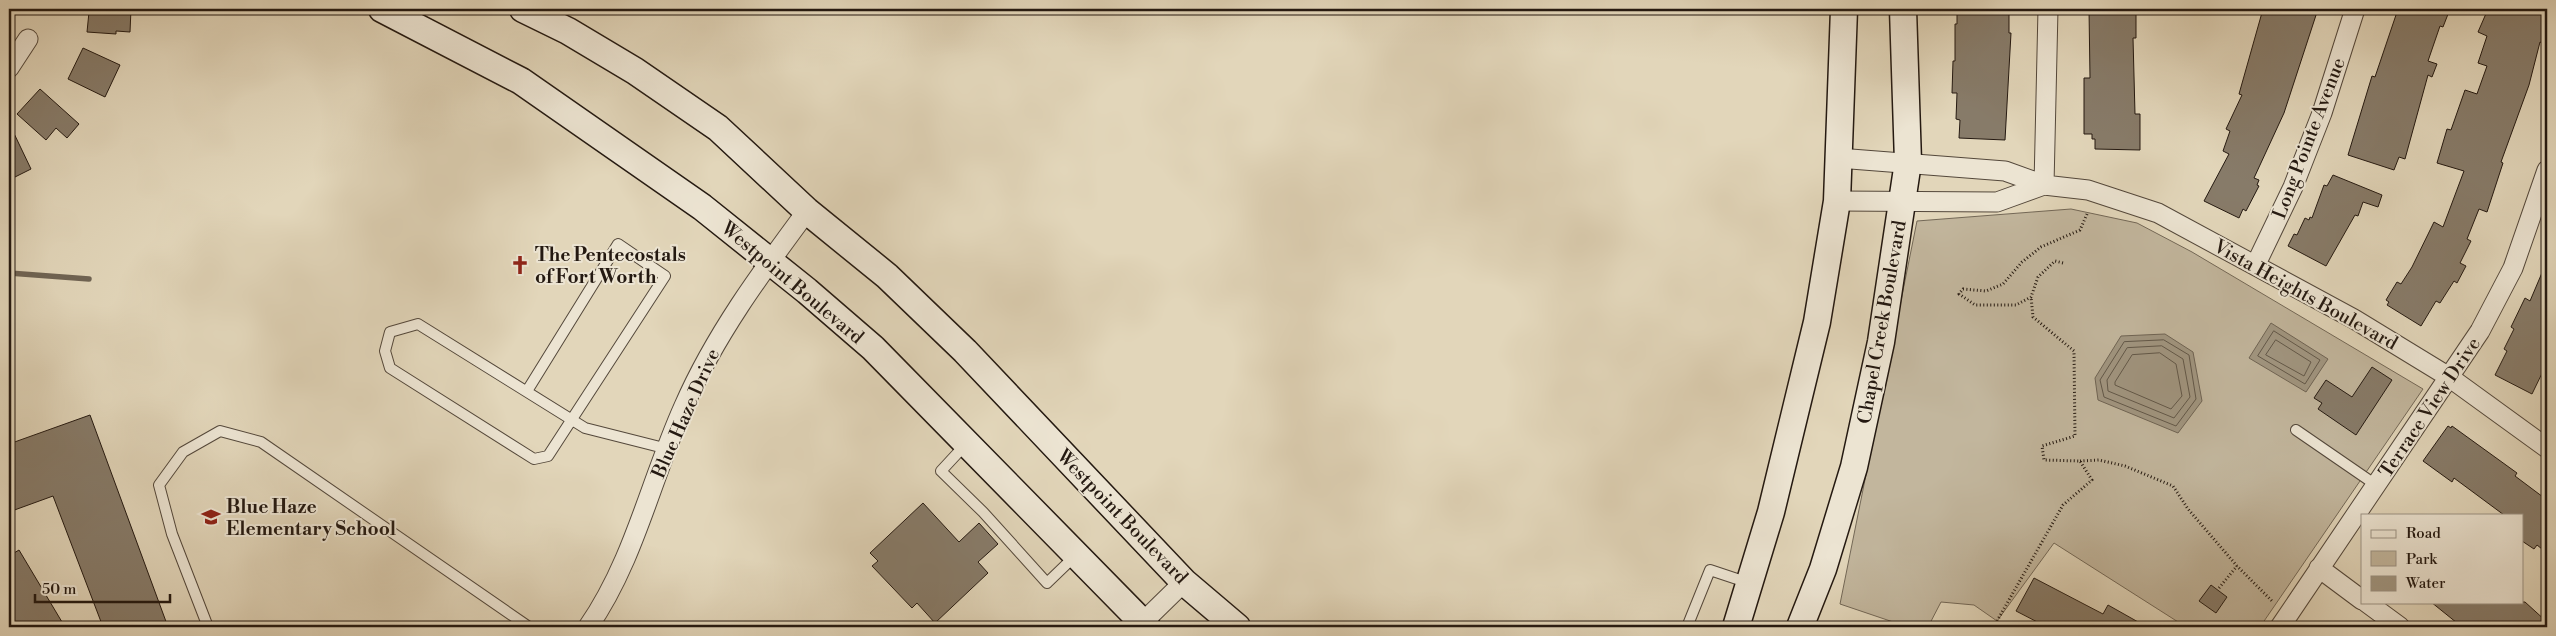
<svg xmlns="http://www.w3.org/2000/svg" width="2556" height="636" viewBox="0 0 2556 636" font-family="'Libre Bodoni',serif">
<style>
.green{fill:#c2b69d;stroke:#736857}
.water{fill:#a19681;stroke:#6f6454}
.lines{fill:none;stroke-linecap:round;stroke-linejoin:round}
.shore{stroke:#625849;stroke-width:1}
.stream{stroke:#6f6454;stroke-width:5.5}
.building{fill:#877b69;stroke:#241911}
.service-casing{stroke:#54483b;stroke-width:12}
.minor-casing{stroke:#54483b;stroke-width:21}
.secondary-casing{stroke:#241911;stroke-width:29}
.path{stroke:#241911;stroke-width:3;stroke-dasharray:1 2.5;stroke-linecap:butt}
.service{stroke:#ece4d2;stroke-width:10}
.minor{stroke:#ece4d2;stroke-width:19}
.secondary{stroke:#ece4d2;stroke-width:26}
.labels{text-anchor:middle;stroke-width:4;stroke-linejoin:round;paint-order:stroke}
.street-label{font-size:19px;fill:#241911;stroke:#ece4d2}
.poi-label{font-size:19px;font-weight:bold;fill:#241911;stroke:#ece4d2;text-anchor:start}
</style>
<rect width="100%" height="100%" fill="#e2d6ba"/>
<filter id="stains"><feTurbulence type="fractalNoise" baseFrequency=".004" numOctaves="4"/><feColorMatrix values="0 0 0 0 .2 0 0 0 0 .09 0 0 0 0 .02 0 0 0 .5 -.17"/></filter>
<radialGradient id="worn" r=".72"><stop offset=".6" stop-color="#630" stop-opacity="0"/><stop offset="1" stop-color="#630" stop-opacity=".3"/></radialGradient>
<path class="green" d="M2071,209L2137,223L2192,252L2423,389L2260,627H2186L2054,543L1997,621L1974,605L1941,602L1928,627H1908L1840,604L1917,221Z"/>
<path class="water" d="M2271,323L2328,359L2306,392L2249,358Z
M2165,334L2193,352L2202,401L2178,433L2098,400L2095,378L2121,336Z"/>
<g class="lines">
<path class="shore" d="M2274,331L2320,360L2305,384L2258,356Z
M2164,340L2189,355L2196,399L2176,426L2104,397L2100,380L2124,342Z
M2276,340L2311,362L2304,376L2266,355Z
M2162,346L2183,359L2190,397L2174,418L2108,391L2107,380L2127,348Z
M2160,353L2176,364L2182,396L2171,409L2115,385V382L2132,355Z"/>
<path class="stream" d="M9,273L89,279"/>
</g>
<path class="building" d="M95,9H131L130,32L116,31V34L87,32L89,12H95Z
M2089,9H2136V38H2133L2135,114H2140V150L2095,149V139H2092V134H2084V78H2090Z
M2263,9H2318L2284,113L2254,178L2259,180L2257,185L2259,186L2246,211L2243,209L2239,218L2204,201L2229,154L2223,151L2230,131L2226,129L2242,95L2239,94Z
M2398,9H2450L2443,27L2440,26L2428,61L2437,64L2432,77L2428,75L2405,159L2399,157L2394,170L2348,155L2372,76L2375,77Z
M2488,9H2547V45L2540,42L2529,85L2501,162L2503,163L2487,212L2479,209L2467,239L2471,241L2460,263L2466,266L2457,283L2454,281L2440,303L2436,301L2421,326L2387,305L2389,302L2386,300L2397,282L2401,284L2412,267L2434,222L2443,227L2464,171L2437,163L2447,129L2451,130L2465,90L2477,94L2487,66L2478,63L2487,36L2478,32Z
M2009,12V33H2011L2005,140L1959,138L1960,120L1956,119L1957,93H1952L1953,61H1955V24H1957V13Z
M83,48L120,65L105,97L68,79Z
M40,89L79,124L67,138L56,128L46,140L17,114Z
M9,123L31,169L9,180Z
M2333,175L2382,195L2378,207L2363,202L2358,216L2355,215L2326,266L2288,246L2294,234L2297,235L2305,218L2309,220L2310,217L2312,218L2324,185L2327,186Z
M2547,261V363L2532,394L2495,375L2507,351L2504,349L2514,329L2511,327L2525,298L2530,301Z
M2372,367L2392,380L2356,435L2318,409L2322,403L2314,398L2326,380L2352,397Z
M90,415L168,627H103L53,496L9,512V444Z
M2448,426L2451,428L2452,426L2517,473L2515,476L2547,500V553L2537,545L2534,549L2522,541V515H2504L2454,478L2452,482L2423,461Z
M923,503L959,542L979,523L998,544L978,562L988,573L935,623L917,603L912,608L872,566L878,561L870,553Z
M19,550L65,627H9V556Z
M2034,578L2103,614L2108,605L2147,627H2047L2016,611Z
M2211,585L2227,597L2216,613L2199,601Z
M2431,602H2525L2547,622V627H2462Z"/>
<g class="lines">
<g class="service-casing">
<path id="service" d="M527,391L618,244L665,276L548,456L534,459L390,368L385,351L390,332L418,324L585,428L668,449
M2296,430L2376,485
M966,444L941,471L983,512L1047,583L1075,556
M208,627L172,534L159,485L183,452L220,431L261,442L529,627
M1687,627L1710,570L1749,583"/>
</g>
<g class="minor-casing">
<path id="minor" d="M9,68L28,39
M1838,158L2005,171L2044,185L2088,190L2158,213L2354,319L2449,377L2547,448
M2044,185L2048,9
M1837,201L1997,202L2044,185
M2256,264L2293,187L2322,113L2355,9
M2319,568L2362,600
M2366,602L2400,627
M1142,623L1184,582
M588,627C634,561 651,479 684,406C715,335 761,273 807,211
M2280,627L2480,331L2513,268L2547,170"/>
</g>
<g class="secondary-casing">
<path id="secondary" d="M382,9L521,81L702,207L807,291L873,348L1147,627
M523,9L568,31L635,71L718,128L807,211L887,276L965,351L1184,582L1237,627
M1736,627L1771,512L1817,322L1837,201L1844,9
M1800,627L1823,569L1854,467L1881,342L1908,162L1903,9"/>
</g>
<path class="path" d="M2063,263L2055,261L2038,277L2031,297L2016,305H1975L1959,294L1963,289L1986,291L2003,284L2022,262L2041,247L2080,230L2087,214
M2080,461L2099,460L2125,466L2173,486L2188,509L2237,566L2272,601
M2219,588L2237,566
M1997,621L2063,505L2092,480L2080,461L2044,460L2042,446L2075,436L2074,351L2033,317L2031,297"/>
<use href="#service" class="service"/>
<use href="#minor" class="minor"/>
<use href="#secondary" class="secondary"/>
</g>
<defs>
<g id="church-bare" transform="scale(1.5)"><path d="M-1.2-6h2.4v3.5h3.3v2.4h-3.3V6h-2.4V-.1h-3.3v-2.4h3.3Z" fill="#8f2418" stroke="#ece4d2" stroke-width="2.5" paint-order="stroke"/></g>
<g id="school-bare" transform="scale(1.5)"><path d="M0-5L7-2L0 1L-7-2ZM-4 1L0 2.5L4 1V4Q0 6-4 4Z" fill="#8f2418" stroke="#ece4d2" stroke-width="2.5" paint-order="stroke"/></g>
</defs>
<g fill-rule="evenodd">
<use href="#church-bare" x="520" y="265"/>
<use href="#school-bare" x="211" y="517"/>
</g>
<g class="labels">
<g class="street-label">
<text transform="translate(2308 138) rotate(-69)" y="7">Long Pointe Avenue</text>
<text transform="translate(793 282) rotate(40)" y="7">Westpoint Boulevard</text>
<text transform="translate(2306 294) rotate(29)" y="7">Vista Heights Boulevard</text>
<text transform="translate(1881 322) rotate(-80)" y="7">Chapel Creek Boulevard</text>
<text transform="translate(2429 407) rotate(-56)" y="7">Terrace View Drive</text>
<text transform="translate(685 413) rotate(-66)" y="7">Blue Haze Drive</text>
<text transform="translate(1123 516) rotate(46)" y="7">Westpoint Boulevard</text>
</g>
<g class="poi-label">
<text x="535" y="261">The Pentecostals<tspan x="535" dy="22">of Fort Worth</tspan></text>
<text x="226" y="513">Blue Haze<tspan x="226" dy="22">Elementary School</tspan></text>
</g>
</g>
<rect width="2556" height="636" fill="none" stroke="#e2d6ba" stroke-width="30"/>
<rect x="10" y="10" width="2536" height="616" fill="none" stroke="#241911" stroke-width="2.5"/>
<rect x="15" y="15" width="2526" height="606" fill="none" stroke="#241911"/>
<rect x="2361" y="514" width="162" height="90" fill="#ece4d2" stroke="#9c9385"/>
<rect x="2371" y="530" width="25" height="8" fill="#ece4d2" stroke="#9c9385"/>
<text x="2406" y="538" font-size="15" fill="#241911">Road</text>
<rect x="2371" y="551" width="25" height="15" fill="#c2b69d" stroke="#9c9385"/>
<text x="2406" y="564" font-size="15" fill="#241911">Park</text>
<rect x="2371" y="576" width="25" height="15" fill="#a19681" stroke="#9c9385"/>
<text x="2406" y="588" font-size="15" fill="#241911">Water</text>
<path d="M35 594v8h135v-8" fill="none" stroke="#241911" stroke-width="2.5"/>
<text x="42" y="594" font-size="15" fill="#241911" stroke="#ece4d2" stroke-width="4" paint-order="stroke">50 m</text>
<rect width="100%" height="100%" filter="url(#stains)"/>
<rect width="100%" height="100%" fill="url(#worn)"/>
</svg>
